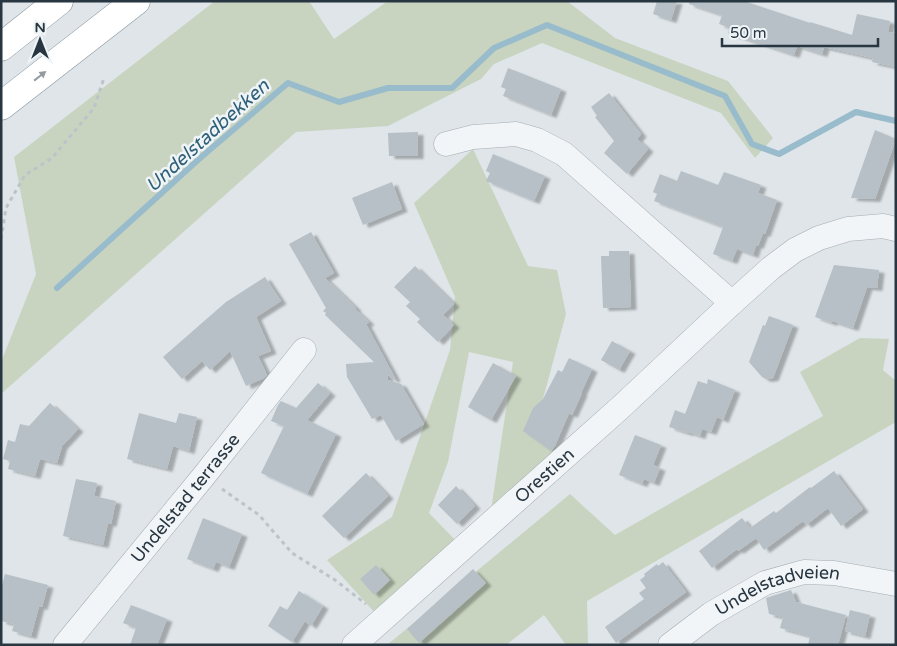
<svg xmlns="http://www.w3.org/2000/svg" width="897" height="646" viewBox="0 0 897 646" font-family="'Varela Round',sans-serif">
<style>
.green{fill:#c9d4c0}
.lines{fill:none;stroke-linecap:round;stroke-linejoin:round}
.stream{stroke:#98bccb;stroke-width:6}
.building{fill:#b6c0c6;filter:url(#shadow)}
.minor-casing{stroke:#a4adb3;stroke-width:25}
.motorway-casing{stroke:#8696a1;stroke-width:29}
.path{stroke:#bdc3c8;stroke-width:3;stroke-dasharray:4 4;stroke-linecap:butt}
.minor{stroke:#f2f5f7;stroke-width:24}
.motorway{stroke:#fff;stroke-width:28}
.oneway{fill:#939aa0}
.labels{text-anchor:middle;stroke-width:5;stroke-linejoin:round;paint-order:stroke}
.street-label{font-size:18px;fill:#273641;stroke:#eff4f7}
.water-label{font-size:19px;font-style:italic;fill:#2f5f78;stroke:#eff4f7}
</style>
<defs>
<filter id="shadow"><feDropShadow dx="5.5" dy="3" stdDeviation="1" flood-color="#0004"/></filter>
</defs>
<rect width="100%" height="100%" fill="#dfe5e9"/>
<path class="green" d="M215,1H309L334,39L385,3L395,1H567L615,38L728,81L773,138L755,158L721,113L542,43L494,64L481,79L388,126L296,132L1,394V362L36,274L14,157Z
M473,149L528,266L557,270L566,314L537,421L559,452L490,517L513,362L469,352L448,462L429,513L459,544L378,616L327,560L392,517L450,350L455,297L414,203Z
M860,338L889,339L883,370L896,381V422L587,601L588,645H566L544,615L506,645H387L570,494L615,535L823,416L800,372Z"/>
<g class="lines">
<path class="stream" d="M57,288L199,159L288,83L339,102L388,88H452L494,48L547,25L725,96L752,144L779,154L856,112L896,121"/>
</g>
<path class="building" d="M657,1H677L671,20L653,14Z
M689,1H744L810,23V22L852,35L857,14L890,21L888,32L896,33V67L872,62L873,58L824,47L822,54L797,46L794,55L728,33L730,28L719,24L722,15L689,4Z
M508,68L561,89L551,115L503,96L506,89L501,87Z
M609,93L641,134L637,139L648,149L627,174L604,153L614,141L595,117L597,116L591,107Z
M875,130L896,139L875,199L851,198Z
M418,132V156H389L388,133Z
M493,154L545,176L534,201L486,181L490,173L486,171Z
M681,171L718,185L724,172L761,185L758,193L777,200L765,234L763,233L758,246L756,245L753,255L737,249L732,261L713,254L723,227L654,201L657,194L653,192L660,174L677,181Z
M392,182L402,209L363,225L352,198Z
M311,232L334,273L325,278L356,308L355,309L369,322L366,324L395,378L393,380L387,374L388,380L401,384L424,424L396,441L381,415L372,419L347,377L346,364L374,362L325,315L326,313L323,311L326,308L289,244Z
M609,251H629L631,307L603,308L601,256H609Z
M834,265L879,270L877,288L867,287L853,328L832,321V323L815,317Z
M415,266L454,304L443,315L454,325L438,342L417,322L420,319L406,306L410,302L394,287Z
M265,277L281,301L256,317L271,351L258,356L267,375L264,378L246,386L230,351L210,370L202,361L182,379L163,357L226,302Z
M769,316L793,325L773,378L766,379L762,377L749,362L763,325L765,326Z
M612,341L630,351L619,370L601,360Z
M569,358L592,369L581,393H582L572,415L569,413L554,448L551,451L523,431L533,408L543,399L558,370L562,372Z
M493,363L516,376L491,420L468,407Z
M708,379L735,390L723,420L717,417L711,432L702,429L700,436L688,432V433L669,427L675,410L685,414L698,381L707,384Z
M318,383L330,393L307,420L336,434L307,494L261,473L284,426L271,421L278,405L281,401L296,408Z
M50,403L78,429L62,446L57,463L40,459L35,476L8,469L10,461L3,459L8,440L15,442L20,424L29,426Z
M139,413L176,423L179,413L197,417L189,451L173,446L167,469L127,459Z
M635,435L661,445L653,465L660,468L654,483L644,479L642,484L619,475Z
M834,471L863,509L841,526L828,508L806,525L803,521L764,550L756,538L738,551L737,549L712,568L699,551L742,518L750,528L774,511L776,513L810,487L811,488Z
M366,473L388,496L344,538L322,516Z
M76,479L97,483L94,496L116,501L111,524L108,523L103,545L63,536Z
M456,486L475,506L457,524L438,505Z
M203,518L242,534L229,567L216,562L213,569L187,559Z
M663,562L686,592L616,643L605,627L644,599L639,593L646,588L640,580L645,576L644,574L657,564L658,566Z
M376,565L390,580L374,595L360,579Z
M473,569L486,583L419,643L407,629Z
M5,574L48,585L42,607L39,606L31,636L12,631L14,624L1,621V589Z
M791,590L796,602L846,615L838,645H808L810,636L780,628L783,617L769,614L766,598Z
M299,591L323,606L311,626L305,621L292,642L268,626L280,606L287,610Z
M131,605L167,619L157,645H130L136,628L123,623Z
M850,610L870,615L865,636L845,631Z"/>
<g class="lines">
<g class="minor-casing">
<g id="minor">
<path d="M446,144L473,137L516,134L537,140L564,154L732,303"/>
<path id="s1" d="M65,645L203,477L304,350"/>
<path id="s2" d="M354,645L621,407L732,303L771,268L795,250L819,238L848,229L883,226L896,229"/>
<path id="s3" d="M670,645L711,614L765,583L804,572L834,573L896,584"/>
</g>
</g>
<g class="motorway-casing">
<path id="motorway" d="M1,47L59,1
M1,106L136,1"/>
</g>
<path class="path" d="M1,239L6,208L25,175L52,158L94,108L104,78
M222,489L259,515L292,553L335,580L366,604"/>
<use href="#minor" class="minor"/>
<use href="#motorway" class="motorway"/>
</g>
<defs><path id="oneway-solid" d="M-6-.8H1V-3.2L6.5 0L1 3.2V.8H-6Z" transform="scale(1.25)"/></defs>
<use class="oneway" href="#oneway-solid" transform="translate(40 76) rotate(-38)"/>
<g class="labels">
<g class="street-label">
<text dy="6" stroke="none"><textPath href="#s2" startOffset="255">Orestien</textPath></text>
<text dy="6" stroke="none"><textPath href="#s1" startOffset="190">Undelstad terrasse</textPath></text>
<text dy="6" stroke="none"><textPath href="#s3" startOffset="124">Undelstadveien</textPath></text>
</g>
<g class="water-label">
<text transform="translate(207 135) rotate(-42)" y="7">Undelstadbekken</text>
</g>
</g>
<rect width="897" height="646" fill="none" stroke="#273641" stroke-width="5"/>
<g transform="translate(40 40)" stroke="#eff4f7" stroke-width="4" paint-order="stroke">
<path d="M0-4L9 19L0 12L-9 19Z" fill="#273641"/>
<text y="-8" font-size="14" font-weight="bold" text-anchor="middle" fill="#273641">N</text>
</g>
<path d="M722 38v8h156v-8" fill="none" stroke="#273641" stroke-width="2.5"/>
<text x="730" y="38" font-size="15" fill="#273641" stroke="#eff4f7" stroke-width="4" paint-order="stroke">50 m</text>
</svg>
